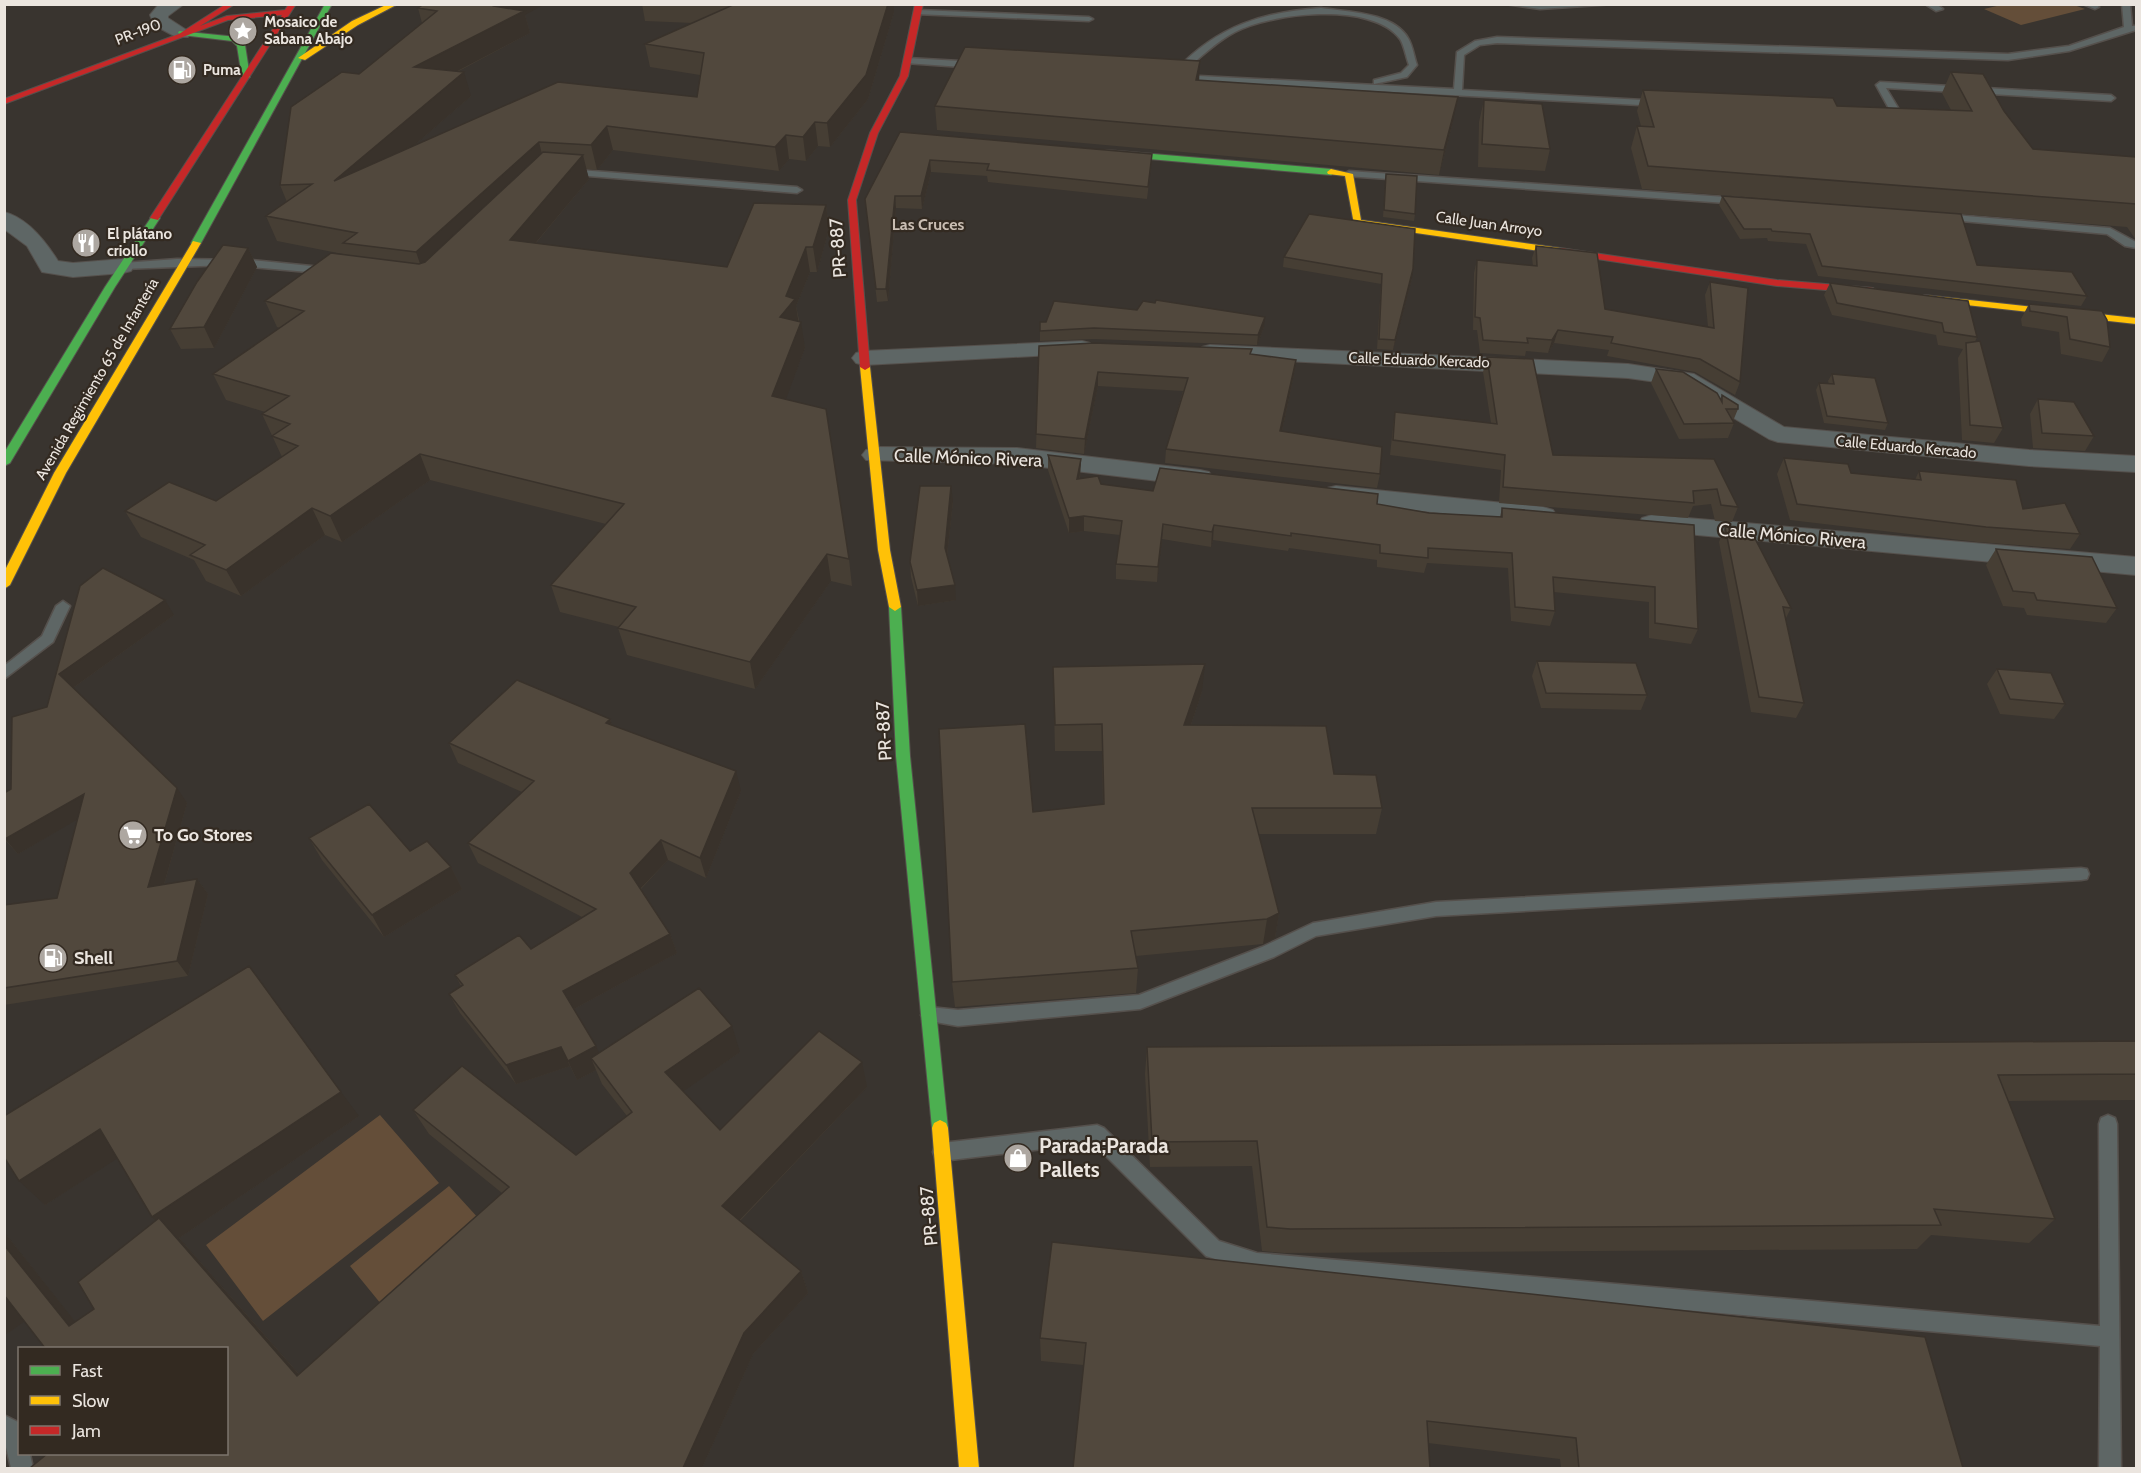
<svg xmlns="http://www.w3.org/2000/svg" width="2141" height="1473" viewBox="0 0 2141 1473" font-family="Cabin,sans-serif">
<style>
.green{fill:#644e39}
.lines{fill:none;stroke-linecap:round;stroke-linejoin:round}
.lane-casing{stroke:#55504c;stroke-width:3}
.street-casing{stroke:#55504c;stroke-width:2}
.fast-casing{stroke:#55504c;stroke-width:2}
.slow-casing{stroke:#55504c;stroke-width:2}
.jam-casing{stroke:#55504c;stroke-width:2}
.lane{fill:#5e6665;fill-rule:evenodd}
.street{fill:#5e6665;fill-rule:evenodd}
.fast{fill:#4caf50;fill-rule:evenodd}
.slow{fill:#ffc107;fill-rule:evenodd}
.jam{fill:#c62828;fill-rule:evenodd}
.wall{fill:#463e34}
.shaded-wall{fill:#39322b}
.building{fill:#51483d;stroke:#39322b;stroke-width:1.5}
.labels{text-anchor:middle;stroke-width:4.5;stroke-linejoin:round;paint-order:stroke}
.far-poi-label{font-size:15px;font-weight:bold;fill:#ebe5df;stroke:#332a21;text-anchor:start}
.far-street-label{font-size:15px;fill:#ebe5df;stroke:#332a21}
.far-neighbourhood-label{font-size:16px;font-weight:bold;fill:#c9bdb2;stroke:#332a21}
.street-label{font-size:18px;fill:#ebe5df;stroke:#332a21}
.poi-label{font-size:18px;font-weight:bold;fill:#ebe5df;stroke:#332a21;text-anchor:start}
.near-poi-label{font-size:21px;font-weight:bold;fill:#ebe5df;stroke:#332a21;text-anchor:start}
</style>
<rect width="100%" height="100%" fill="#39342f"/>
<path class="green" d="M2001,5H2074L2085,9L2021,25L1984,9Z
M380,1115L439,1183L263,1321L206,1245Z
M449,1186L490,1231L390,1315L350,1266Z"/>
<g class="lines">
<g class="lane-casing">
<path id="lane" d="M1505,4H1614L1540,9Z
M1925,4H1936L1943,9L1936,11Z
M2083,4H2096L2099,7L2095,9Z
M2122,4H2130L2132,26H2136V30L2069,51L2008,60L1497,43L1480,45L1464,55L1462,90L1662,101L1663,103L1659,106L1240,84L1180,81L1176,78L1180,75L1454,89L1457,52L1475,41L1497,37L2008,54L2069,46L2124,27Z
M1321,8C1347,12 1393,12 1408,38C1413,46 1414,57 1417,65L1407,77L1374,84V80L1401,73L1409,65C1406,57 1404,45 1400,39C1372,1 1271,13 1235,32C1217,41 1200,58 1184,71L1177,69C1218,26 1263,12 1321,8Z
M918,10L1089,17L1093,19L1089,21L915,14V10Z
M908,58L977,62L981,65L977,68L905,63V59Z
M1880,82L2111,95L2115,98L2111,101L1886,88L1903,116L1884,120V116L1892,114L1876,85Z
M567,169L797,187L802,190L797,193L564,174L562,172Z
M1349,171L1740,198L1745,201L1740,204L1346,176L1344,174Z
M1943,214L2110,228L2136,242V248L2125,246L2107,234L1939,219L1938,217Z
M177,259L252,260L331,268L336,271L331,274L227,265L123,269L118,266L123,263Z
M63,601L70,606L53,642L4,679V666L42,636L56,606Z
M2081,868L2087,869L2089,874L2087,879L2081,880L1436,916L1316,936L1274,957L1140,1009L958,1026L924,1020L921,1015L924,1010L930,1007L958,1010L1139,995L1262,947L1313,923L1436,902Z
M2108,1115L2115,1118L2117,1124L2121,1468H2099L2100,1346L1257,1273L1206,1256L1093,1143L942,1161L935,1158L933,1152L935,1146L942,1143L1097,1125L1104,1128L1219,1241L1257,1253L2100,1326L2099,1124L2101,1118Z
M4,1415L20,1423V1454H30L33,1468H11L4,1439Z"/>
</g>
<g class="street-casing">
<path id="street" d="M159,4H184L168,16V18L191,33L188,37H176L154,25L150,15Z
M4,212C28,218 46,242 58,261L73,263L123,259L131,261L134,266L131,271L123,273L73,277L42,272L27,246L4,229Z
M1082,341L1090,343L1094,348L1090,353L864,365L856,363L852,358L856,353L864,351Z
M1210,345L1628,364L1694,374L1784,427L2029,450L2136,456V472L2029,466L1778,442L1769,439L1678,385L1628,378L1202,357L1198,352L1202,347Z
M875,447L1017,448L1200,470L1209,472L1213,478L1209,484L1200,486L1017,464L866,460L862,455L866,450Z
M1336,486L1543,507L1553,510L1557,516L1553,522L1543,525L1327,500L1323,494L1327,488Z
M1652,515L2136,557V575L1642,530L1638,524L1642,518Z"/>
</g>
<g class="fast-casing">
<path id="fast" d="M325,4H332L201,243L193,245L191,243Z
M179,31L237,37L245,45L250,77L246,79L242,77L237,46L232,41L182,35L178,33Z
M1106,150L1331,169L1335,172L1331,175L1103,155V151Z
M152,216L160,218L115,287L10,463L4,466V453L105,287Z
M895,603L901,607L910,756L948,1128L946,1133L940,1136L934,1133L932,1128L896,756L889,607Z"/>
</g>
<g class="slow-casing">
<path id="slow" d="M388,4H398L358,25L305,60L298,58L352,21Z
M1331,169L1353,174L1361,220L1560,248L1565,251L1560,254L1354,224L1345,176L1328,174L1327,172Z
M193,241L201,243L66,473L10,585L4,589V572L54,473Z
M1924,295L2136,318V324L1921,300L1919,298Z
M865,364L870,367L890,550L901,607L895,611L889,607L878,550L860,367Z
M940,1120L946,1123L948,1128L979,1468H959L932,1128L934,1123Z"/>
</g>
<g class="jam-casing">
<path id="jam" d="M226,4H235L200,26L227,16L285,10L289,4H296L158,220L150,218L282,15L228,20L4,104V99L179,34Z
M915,4H923L908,76L878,133L856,200L870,367L865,370L860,367L848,200L870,133L900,76Z
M1560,248L1777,280L1873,288L1878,291L1873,294L1777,286L1557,253L1555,251Z"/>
</g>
<use href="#lane" class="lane"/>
<use href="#street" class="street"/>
<use href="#fast" class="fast"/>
<use href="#slow" class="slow"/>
<use href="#jam" class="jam"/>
</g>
<path class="wall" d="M642,4H894V12L868,99L830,147L818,146L806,161L789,159L779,171L613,150L597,170L586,169L589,179L536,243L727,267L826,205L829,229L817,272H810L796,306L805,348L785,400L849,559L852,586L831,581L755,689L627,655L618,628L619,627L560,612L551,585L606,524L430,480L342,542L325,535L241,596L206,581L194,560L141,537L125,511L216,501L282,457L262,414L265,412L226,400L213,374L280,328L277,327L265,301L348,255L277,241L266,216L287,202L280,185L359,74L422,23L418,8L525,15L530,33L457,72L471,96L412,147L697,97L700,75L650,67L645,44L693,23L645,21Z
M1951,72L2004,111L2033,149L2136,157V240L2127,227L1642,189L1631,148L1637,126H1641L1637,111L1643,90L1837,106L1951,110L1942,93Z
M1199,81L1453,121L1439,175L937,130L935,106Z
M1484,100L1550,149L1545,171L1478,167L1479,122Z
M900,132L1151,166L1147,199L988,182L987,176L931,172L922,209L896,208L888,301L877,302L865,199Z
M1386,174L1415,214L1414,221L1383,217Z
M1722,196L1977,265L2087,296L2081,306L1818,276L1806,244L1768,241L1767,238L1740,239L1719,205Z
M1536,246L1605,309L1708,327L1705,295L1710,282L1740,382L1735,395L1695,372L1607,356L1609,350L1554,343L1548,353L1526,351L1525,356L1480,353L1477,330H1473L1474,273L1477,260L1533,266L1532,258Z
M248,248L257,267L214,348L181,349L170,329Z
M1284,257L1412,278L1393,350L1377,349L1381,284L1283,267Z
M1830,283L1968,301L1977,337L1975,342L2003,428L1994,443L1962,440L1958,358L1963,349L1938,345L1936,335L1832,315L1824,295Z
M2029,304L2102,311L2110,347L2102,362L2061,354L2059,332L2022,326L2021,319Z
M1040,322L1264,327L1257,345L1094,339L1040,341Z
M1039,346L1251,354L1296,360L1294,374L1282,431L1380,474L1377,488L1165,463L1166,449L1183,391L1098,386L1084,454L1036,448Z
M1487,357L1553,455L1714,459L1738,507L1732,522L1715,521L1711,504L1693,506L1688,518L1499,503L1501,470L1390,455L1393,427L1395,412L1491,423L1483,372Z
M1656,369L1721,398L1722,395L1738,409L1733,421L1734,423L1728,438L1679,439L1651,383Z
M1832,374L1888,423L1885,430L1824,423L1816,390L1819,383L1829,384L1828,381Z
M2038,399L2094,436L2085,451L2033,448L2030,414Z
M1048,455L1081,459L1080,478L1101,484L1153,491L1377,504L1429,513L1500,517L1502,508L1694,525L1698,629L1691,644L1649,638V602L1554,592L1555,611L1550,626L1511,621L1508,568L1427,563L1424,573L1377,567V560L1289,548L1288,551L1213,540L1211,547L1162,539L1157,582L1116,579V564L1120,535L1084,531L1069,533L1048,470Z
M1784,458L1851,473L1915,480L1919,471L2023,509L2080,534L2070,549L1977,542L1790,520L1777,474Z
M953,501L947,556L956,600L918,606L911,577L910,562Z
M1725,527L1791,608L1785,620L1804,703L1796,718L1751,712L1719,542Z
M1996,549L2117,608L2106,623L2027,615L2024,608L2003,606L1986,565Z
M80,586L174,615L73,688L187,803L164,885L197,879L208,894L188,976L4,1005V905L57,898L77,819L18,854L4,839V793L11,789L47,707Z
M1537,661L1647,695L1641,710L1541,708L1532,676Z
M1053,667L1202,691L1191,725L1334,774L1382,808L1376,834H1258L1279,913L1275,938L1263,944L1136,956L1138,968L1136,993L955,1007L952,982L1033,812L1103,804L1102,751H1055Z
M1997,669L2065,704L2054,719L2000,714L1987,684Z
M610,719L612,726L741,791L706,878L668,860L641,889L670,934L677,953L574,1009L599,1053L740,1052L683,1091L720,1130L867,1087L740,1221L801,1271L808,1293L753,1354L702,1468H30L226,1454L24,1321L4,1336V1232L75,1322L94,1309L156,1221L117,1158L45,1205L4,1157L359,1116L179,1238L299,1374L502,1193L429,1134L413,1110L576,1155L627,1116L602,1084L596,1070L577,1080L570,1066L516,1084L460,1013L449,994L461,986L455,975L531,949L582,917L478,863L468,843L522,792L458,763L449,743Z
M309,838L451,867L462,889L384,937L322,860Z
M2136,1041V1100L2008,1101L2055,1219L2029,1243L1931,1235L1917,1249L1284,1253L1262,1251L1252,1166L1150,1167L1145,1074L1147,1047Z
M1052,1242L1963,1468H1561L1560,1459L1428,1443L1083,1365L1041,1361L1040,1338Z"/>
<path class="shaded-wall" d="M497,4H545L525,15L530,33L421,90L414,67Z
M888,4H894V12L868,99L830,147L827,123Z
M1200,61L1199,84L1196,80Z
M464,72L471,96L344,206L334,181Z
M1458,97L1453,121L1439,175L1444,150Z
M815,122L818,146L806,161L803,137Z
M607,126L613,150L597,170L591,145Z
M786,135L789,159L779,171L775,147Z
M539,142L545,166L425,278L416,252Z
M583,155L589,179L517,265L510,240Z
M930,160L931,172L922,209L921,196Z
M895,196L896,208L888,301L886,289Z
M826,205L829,229L817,272L813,247Z
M806,247L810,272L796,306L799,325L780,317L786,296Z
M248,248L257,267L214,348L204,327Z
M1413,269L1412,278L1393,350L1395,340Z
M1265,317L1264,327L1257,345L1258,335Z
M801,322L805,348L777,423L772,396Z
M1558,330L1554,343L1548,353L1552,340Z
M1296,360L1294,374L1279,445L1280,431Z
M1098,372V386L1084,454L1085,439Z
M420,454L430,480L342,542L330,516Z
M1081,459L1080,474L1077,493V479Z
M951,486L953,501L946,564L945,548Z
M312,508L325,535L241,596L226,570Z
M1084,516V531L1069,533V518Z
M1163,524L1162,539L1157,582L1158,567Z
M1214,525L1213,540L1211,547L1212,532Z
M827,554L831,581L755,689L750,662Z
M955,585L956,600L918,606L917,590Z
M165,600L174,615L70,690L59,674Z
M1205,664L1202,691L1182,752L1184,725Z
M610,719L616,740L606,723Z
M736,771L741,791L706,878L700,858Z
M177,788L187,803L159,902L148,887Z
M84,794L95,809L18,854L5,839Z
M661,840L668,860L637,892L630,873Z
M451,867L462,889L384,937L372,915Z
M197,879L208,894L188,976L177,961Z
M1279,913L1275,938L1263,944L1267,919Z
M670,934L677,953L572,1010L563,991Z
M732,1026L740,1052L675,1097L665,1072Z
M596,1046L604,1065L591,1058L596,1070L577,1080L568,1061Z
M561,1047L570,1066L516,1084L506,1065Z
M862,1062L867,1087L731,1229L722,1206Z
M341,1092L359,1116L179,1238L319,1397L297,1376L176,1240L152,1217Z
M100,1129L124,1154L45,1205L19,1181Z
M4,1232L96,1348L69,1326L4,1245Z
M801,1271L808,1293L753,1354L702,1468H683L744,1333Z
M4,1295L32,1316L4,1336Z"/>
<path class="building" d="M424,4H497L494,6L524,11L414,67L464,72L334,181L558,82L697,97L704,53L645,44L735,4H888L866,75L827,123L815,122L803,137L786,135L775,147L607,126L591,145L539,142L416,252L343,243L357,233L266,216L312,184L280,185L291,107L342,72L359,74L437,11L418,8Z
M965,47L1200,61L1196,80L1458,97L1444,150L935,106Z
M1951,72L1983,74L2004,111L2033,149L2136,157V204L1648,166L1637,126L1654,127L1643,90L1833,98L1837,106L1972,111Z
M1484,100L1542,104L1550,149L1482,144Z
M900,132L1152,154L1148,187L987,170L989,164L930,160L921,196H895L886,289H876L865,199Z
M543,152L583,155L510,240L727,267L754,203L826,205L813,247H806L786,296L795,299L780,317L801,322L772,396L826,409L849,559L827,554L750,662L618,628L636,607L551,585L624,504L420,454L330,516L312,508L226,570L190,555L205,545L125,511L169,482L216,501L298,446L272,436L290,424L262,414L289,396L213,374L304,311L265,301L331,253L419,264L425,262Z
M1386,174L1417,176L1415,214L1384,210Z
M1722,196L1961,214L1977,265L2072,272L2087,296L1822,266L1810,234L1772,231L1771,229H1744Z
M1309,214L1415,229L1413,269L1395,340L1379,339L1382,274L1284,257Z
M223,245L248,248L204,327L170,329L197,282Z
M1536,246L1597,253L1605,309L1714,328L1710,282L1748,288L1740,382L1700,359L1611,343L1613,337L1558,330L1552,340L1527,338L1528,343L1483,340L1480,318L1475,317L1477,260L1537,266Z
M1830,283L1968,301L1977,337L1944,332L1942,323L1837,303Z
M1156,300L1265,317L1258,335L1094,328L1040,331V322H1046L1054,301L1137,310L1143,301L1155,303Z
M2029,304L2102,311L2107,320L2110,347L2070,339L2067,317L2030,311Z
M1980,341L2003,428L1970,425L1966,343Z
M1094,343L1252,349L1250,354L1296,360L1280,431L1382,447L1380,474L1166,449L1188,378L1098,372L1085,439L1036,434L1039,346Z
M1487,357L1533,359L1553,455L1714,459L1738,507L1721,505L1717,489L1693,491L1694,503L1503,487L1505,455L1393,440L1395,412L1497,424Z
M1656,369L1683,372L1717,393L1722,402V395L1738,405V409H1726L1734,423L1684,424Z
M1832,374L1875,378L1888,423L1827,416L1819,383L1834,384Z
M2038,399L2074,402L2094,436L2042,433Z
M1048,455L1081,459L1077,479L1098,476L1101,484L1153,491L1160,468L1378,494L1377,504L1429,513L1502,517V508L1694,525L1698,629L1655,623V587L1553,577L1555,611L1515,607L1512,553L1428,548V558L1380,553V545L1291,533V536L1214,525L1212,532L1163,524L1158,567L1116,564L1122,521L1084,516L1069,518Z
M1784,458L1848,464L1851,473L1921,480L1919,471L2016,480L2023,509L2065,503L2080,534L1986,527L1797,504Z
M920,486H951L945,548L955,585L917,590L910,562Z
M1725,527L1750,529L1791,608L1783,607L1804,703L1759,697Z
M1996,549L2092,557L2117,608L2037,600L2034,593L2013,591Z
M103,568L165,600L59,674L177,788L148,887L197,879L177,961L4,988V905L57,898L84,794L5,839L4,793L11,789L12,717L47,707L80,586Z
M1537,661L1636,663L1647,695L1546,693Z
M1205,664L1184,725L1326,726L1334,774L1376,775L1382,808H1252L1279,913L1267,919L1131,931L1138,968L952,982L939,729L1025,724L1033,812L1104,804L1102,724L1055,725L1053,667Z
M1997,669L2051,673L2065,704L2010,699Z
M517,680L610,719L606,723L736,771L700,858L661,840L630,873L670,934L563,991L596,1046L568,1061L561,1047L506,1065L449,994L463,985L455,975L519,935L531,949L596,909L468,843L534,781L449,743Z
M369,804L410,851L427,841L451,867L372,915L309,838Z
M249,966L341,1092L152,1217L100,1129L19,1181L4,1157V1116Z
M699,988L732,1026L665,1072L720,1130L819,1031L862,1062L722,1206L801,1271L744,1333L683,1468H30L47,1454H226V1348H45L4,1295V1245L69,1326L94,1309L78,1282L159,1218L297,1376L509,1187L413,1110L462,1066L576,1155L632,1112L591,1058Z
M2136,1041V1074L1998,1075L2055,1219L1934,1209L1941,1225L1290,1229L1267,1227L1257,1141L1152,1142L1147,1047Z
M1052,1242L1925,1337L1963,1468H1579L1576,1438L1427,1421L1430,1468H1073L1086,1343L1040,1338Z"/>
<defs>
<g id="sight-disc" transform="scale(1.5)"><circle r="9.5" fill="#ada7a1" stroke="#332a21"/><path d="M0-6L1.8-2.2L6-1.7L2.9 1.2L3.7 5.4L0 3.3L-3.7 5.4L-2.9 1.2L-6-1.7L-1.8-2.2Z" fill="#fff"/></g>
<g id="fuel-disc" transform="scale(1.5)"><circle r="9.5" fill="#ada7a1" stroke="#332a21"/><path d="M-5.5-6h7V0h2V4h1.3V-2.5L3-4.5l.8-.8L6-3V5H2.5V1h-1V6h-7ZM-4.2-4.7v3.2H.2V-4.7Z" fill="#fff"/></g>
<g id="restaurant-disc" transform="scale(1.5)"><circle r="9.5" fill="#ada7a1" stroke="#332a21"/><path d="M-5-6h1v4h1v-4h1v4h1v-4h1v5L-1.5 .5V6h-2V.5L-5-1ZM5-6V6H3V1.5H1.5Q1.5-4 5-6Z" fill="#fff"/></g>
<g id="supermarket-disc" transform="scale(1.5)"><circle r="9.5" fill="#ada7a1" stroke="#332a21"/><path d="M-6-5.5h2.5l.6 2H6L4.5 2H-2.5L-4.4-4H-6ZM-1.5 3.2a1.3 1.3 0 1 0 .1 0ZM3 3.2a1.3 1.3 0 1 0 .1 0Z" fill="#fff"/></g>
<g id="shop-disc" transform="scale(1.5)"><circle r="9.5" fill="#ada7a1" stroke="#332a21"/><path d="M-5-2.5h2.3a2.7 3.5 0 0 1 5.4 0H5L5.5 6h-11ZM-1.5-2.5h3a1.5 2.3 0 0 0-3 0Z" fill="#fff"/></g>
</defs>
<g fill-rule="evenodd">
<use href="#sight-disc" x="243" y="31"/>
<use href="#fuel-disc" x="182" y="70"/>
<use href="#restaurant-disc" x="86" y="243"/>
<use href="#supermarket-disc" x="133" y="835"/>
<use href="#fuel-disc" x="53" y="958"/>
<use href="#shop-disc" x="1018" y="1158"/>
</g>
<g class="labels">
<g class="far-poi-label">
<text x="264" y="27">Mosaico de<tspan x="264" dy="17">Sabana Abajo</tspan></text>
<text x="203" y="75">Puma</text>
<text x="107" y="239">El plátano<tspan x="107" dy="17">criollo</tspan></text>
</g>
<g class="far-street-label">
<text transform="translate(138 32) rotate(-21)" y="5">PR-190</text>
<text transform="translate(1489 224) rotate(8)" y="5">Calle Juan Arroyo</text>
<text transform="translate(1419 360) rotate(2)" y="5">Calle Eduardo Kercado</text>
<text transform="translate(97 379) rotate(-60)" y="5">Avenida Regimiento 65 de Infantería</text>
<text transform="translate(1906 447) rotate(5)" y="5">Calle Eduardo Kercado</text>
</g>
<g class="far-neighbourhood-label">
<text x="928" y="230">Las Cruces</text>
</g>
<g class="street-label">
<text transform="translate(838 248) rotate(-94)" y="6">PR-887</text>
<text transform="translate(968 458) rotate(2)" y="6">Calle Mónico Rivera</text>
<text transform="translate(1792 536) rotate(5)" y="6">Calle Mónico Rivera</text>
<text transform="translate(884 731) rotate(-93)" y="6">PR-887</text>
<text transform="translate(929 1216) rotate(-95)" y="6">PR-887</text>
</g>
<g class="poi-label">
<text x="154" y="841">To Go Stores</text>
<text x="74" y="964">Shell</text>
</g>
<g class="near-poi-label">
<text x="1039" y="1153">Parada;Parada<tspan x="1039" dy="24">Pallets</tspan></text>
</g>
</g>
<rect width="2141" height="1473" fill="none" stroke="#ebe5df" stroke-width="12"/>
<rect x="18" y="1347" width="210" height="108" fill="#332a21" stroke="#7d756d" stroke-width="1.5"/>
<rect x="30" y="1366" width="30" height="9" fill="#4caf50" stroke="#7d756d" stroke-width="1.5"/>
<text x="72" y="1377" font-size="18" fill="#ebe5df">Fast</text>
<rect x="30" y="1396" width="30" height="9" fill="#ffc107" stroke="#7d756d" stroke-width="1.5"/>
<text x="72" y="1407" font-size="18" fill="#ebe5df">Slow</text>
<rect x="30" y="1426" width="30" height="9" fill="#c62828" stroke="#7d756d" stroke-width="1.5"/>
<text x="72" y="1437" font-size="18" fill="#ebe5df">Jam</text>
</svg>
